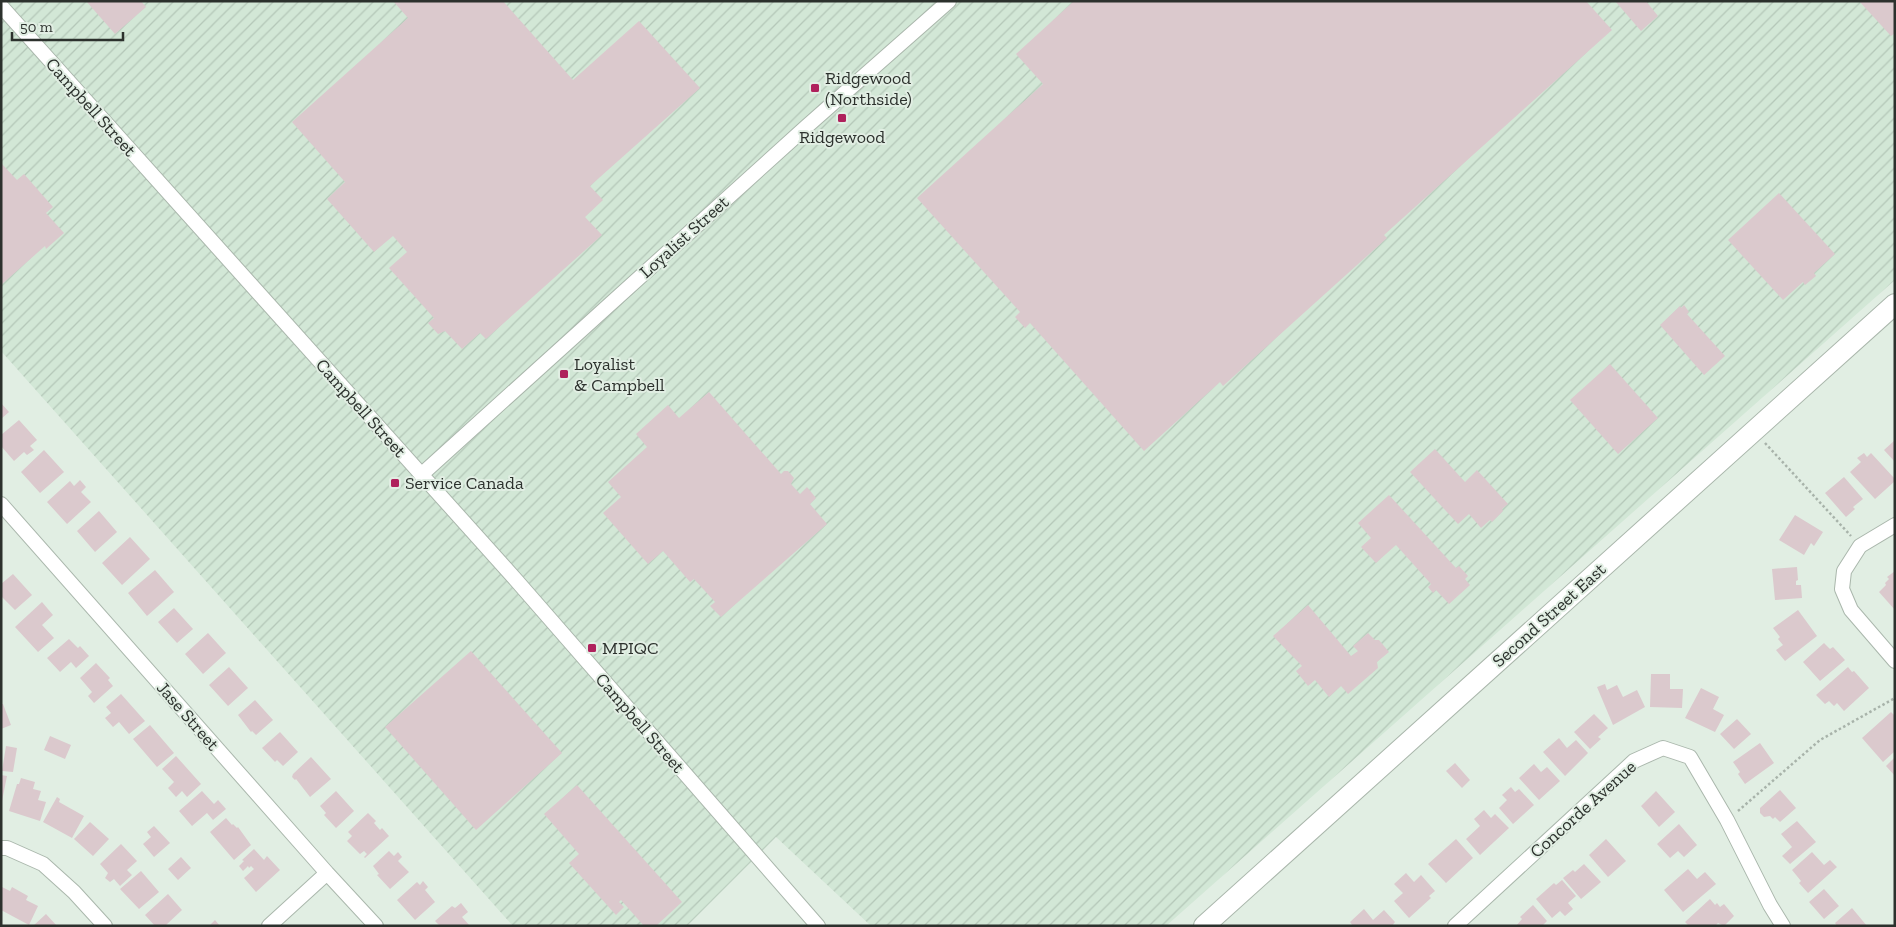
<svg xmlns="http://www.w3.org/2000/svg" width="1896" height="927" viewBox="0 0 1896 927" font-family="'Zilla Slab',serif">
<style>
.industrial{fill:url(#industrial-furrows)}
.building{fill:#dbc9cd}
.lines{fill:none;stroke-linecap:round;stroke-linejoin:round}
.minor-casing{stroke:#aab7ac;stroke-width:16}
.secondary-casing{stroke:#aab7ac;stroke-width:22}
.path{stroke:#a8b3aa;stroke-width:2.5;stroke-dasharray:2.5 2.5;stroke-linecap:butt}
.minor{stroke:#fff;stroke-width:14}
.secondary{stroke:#fff;stroke-width:20}
.poi-dot{fill:#af215c;stroke:#e1eee3;stroke-width:2}
.labels{text-anchor:middle;stroke-width:4;stroke-linejoin:round;paint-order:stroke}
.poi-label{font-size:18px;fill:#2c312d;stroke:#e1eee3;text-anchor:start}
.street-label{font-size:18px;fill:#2c312d;stroke:#e1eee3}
</style>
<defs>
<pattern id="industrial-furrows" width="10" height="10" patternUnits="userSpaceOnUse" patternTransform="scale(1.25)"><rect width="10" height="10" fill="#d2e7d6"/><path d="M-1 1l2-2M0 10L10 0M9 11l2-2" fill="none" stroke="#b4c7b8"/></pattern>
</defs>
<rect width="100%" height="100%" fill="#e1eee3"/>
<path class="industrial" d="M1,1H1895V280L1166,926H871L776,837L687,926H513L1,351Z"/>
<path class="building" d="M86,1H141L146,7L115,34Z
M393,1H503L573,80L639,21L700,88L590,186L603,200L585,217L602,235L486,339L480,333L462,349L445,331L438,334L428,323L434,318L389,268L407,252L393,236L374,252L327,199L345,182L292,122L408,18Z
M1074,1H1586L1612,30L1384,235L1387,238L1223,386L1220,382L1144,451L1030,323L1025,328L1015,317L1020,312L917,198L1043,84L1016,54Z
M1615,1H1646L1658,16L1641,31Z
M1859,1H1895V33L1891,36Z
M1,163L17,180L24,174L53,207L46,213L64,233L46,249L45,246L1,285Z
M1779,193L1835,254L1814,273L1816,276L1805,285L1803,282L1783,300L1728,240Z
M1684,305L1689,312L1687,314L1725,356L1704,375L1660,325L1680,306L1681,308Z
M1610,364L1658,418L1618,454L1570,400Z
M709,392L781,474L784,471H788L794,478L791,484L800,494L807,487L816,498L810,504L827,524L721,617L710,606L715,602L694,579L690,582L663,551L648,564L603,513L621,497L608,482L647,447L636,434L668,405L679,418Z
M1,403L9,412L1,419Z
M19,420L37,440L30,446L34,450L27,455L24,452L14,461L1,446V435Z
M1895,440V462L1884,450Z
M1435,449L1465,482L1477,470L1508,504L1502,509L1503,511L1492,522L1490,520L1481,528L1469,514L1458,524L1410,472Z
M44,450L64,472L40,493L21,472Z
M1864,453L1867,457L1871,453L1895,479V481L1875,499L1850,472L1861,462L1857,458Z
M1844,477L1863,499L1853,507L1855,509L1846,517L1825,493Z
M80,480L86,487L81,492L91,502L67,524L47,502L70,481L74,486Z
M1389,495L1456,568L1459,566L1468,576L1465,579L1470,585L1449,604L1436,590L1433,593L1428,587L1431,584L1396,545L1376,563L1361,547L1371,538L1358,523Z
M99,511L117,532L95,552L77,531Z
M1795,515L1823,532L1814,546L1811,543L1804,555L1779,540Z
M130,537L150,559L122,585L102,563Z
M1797,567L1798,580L1796,581V585H1801L1802,598L1775,600L1772,569Z
M155,570L174,592L147,616L128,593Z
M1895,571V610L1879,592L1886,585L1885,583L1889,579L1887,577Z
M13,574L32,595L15,610L1,596V584Z
M42,602L53,615L42,625L54,638L38,652L15,627Z
M1308,605L1351,656L1358,651L1353,646L1368,633L1375,640H1379L1389,652L1377,662L1378,668L1348,694L1341,686L1329,697L1315,680L1308,686L1296,671L1302,666L1273,636Z
M174,608L193,629L177,643L158,622Z
M1798,610L1817,636L1785,661L1776,650L1783,645L1778,639L1780,637L1773,628Z
M208,633L226,653L203,674L185,654Z
M69,639L78,648L80,646L89,656L76,668L71,662L60,672L47,658Z
M1824,643L1830,649L1833,647L1845,660L1820,681L1803,662Z
M471,651L562,753L476,830L385,727Z
M96,663L110,678L108,680L113,686L94,703L88,696L92,692L80,678Z
M229,667L248,688L228,706L209,685Z
M1848,667L1852,672L1854,671L1869,688L1844,711L1837,703L1834,706L1829,701L1825,704L1816,695Z
M1651,674H1670V689H1683L1682,708L1650,707Z
M1605,684L1607,690L1617,685L1623,697L1637,690L1645,707L1613,725L1597,687Z
M1701,688L1719,697L1713,709L1724,715L1715,732L1685,718Z
M121,694L145,721L129,734L119,722L113,727L105,718L111,713L106,707Z
M255,700L273,720L256,735L252,731L251,732L238,715Z
M1,704H3L11,725L1,729Z
M1891,712L1895,716V751L1883,762L1862,738Z
M1594,714L1608,728L1598,737L1601,739L1590,749L1574,732Z
M1737,719L1751,734L1734,749L1720,734Z
M150,725L174,753L157,767L133,739Z
M280,732L298,752L283,766L277,760L275,762L262,748Z
M50,736L71,745L65,759L44,750Z
M1559,738L1567,748L1576,740L1588,753L1565,776L1543,752Z
M1760,743L1774,763L1745,784L1738,774L1740,772L1733,762Z
M6,746L17,748L13,772L2,771Z
M176,756L201,784L187,797L182,791L176,797L168,788L174,782L162,769Z
M311,757L331,779L310,797L296,779L295,780L292,777L293,774Z
M1895,757V776L1886,766Z
M1455,763L1470,780L1462,788L1446,771Z
M1534,764L1541,772L1547,767L1560,781L1539,800L1519,778Z
M1,775L7,776L2,801H1Z
M21,778L35,782L33,789L41,791L38,800L46,802L40,821L9,811L17,784H19Z
M577,785L682,902L656,926H644L621,900L619,902L624,907L616,915L569,863L579,854L544,814Z
M1511,787L1515,792L1519,789L1534,805L1513,824L1499,808L1507,800L1502,795Z
M1780,790L1796,808L1780,822L1775,817L1773,819L1770,816L1764,817L1760,813V808Z
M202,791L214,804L218,800L226,809L213,820L207,813L192,826L179,811Z
M336,791L354,811L336,828L324,815L326,813L320,806Z
M1656,791L1675,812L1659,827L1641,806Z
M57,797L60,799L59,802L84,816L72,838L43,822Z
M1484,810L1491,818L1495,814L1509,828L1480,855L1466,839L1480,826L1474,819Z
M368,813L376,821L374,823L380,830L382,828L389,836L365,858L364,857L367,854L364,851L360,854L347,841L352,836L348,832Z
M226,818L232,825L233,824L237,828L238,827L251,845L234,860L210,832Z
M1797,821L1816,842L1790,864L1782,856L1792,847L1781,834Z
M90,822L109,839L93,856L74,839Z
M1679,824L1697,845L1684,857L1678,851L1670,858L1657,844Z
M154,826L170,843L154,857L143,844L151,837L147,832Z
M1456,839L1473,858L1446,883L1428,864Z
M1606,839L1626,861L1608,877L1589,855Z
M121,844L137,861L127,870L132,875L120,886L114,879L110,882L105,878L108,873L100,864Z
M254,849L264,860L267,856L280,870L256,892L244,878L254,869L251,866L249,868L248,866L243,871L239,866L244,861L242,860Z
M389,851L394,856L398,852L402,857L398,861L409,872L390,889L377,875L379,874L373,866Z
M1812,852L1824,865L1830,860L1837,867L1808,893L1799,883L1801,881L1792,870Z
M181,857L191,868L178,880L168,869Z
M1584,864L1601,882L1581,899L1563,878L1573,870L1575,872Z
M1688,869L1697,879L1705,872L1716,884L1683,912L1664,890Z
M141,871L159,892L139,909L120,889Z
M1406,873L1414,882L1421,875L1435,891L1429,896L1431,898L1409,918L1394,901L1403,893L1394,884Z
M1562,880L1576,896L1568,903L1573,909L1565,916L1560,911L1552,918L1536,899L1554,883L1556,885Z
M423,881L428,887L425,890L435,902L415,920L397,900L417,882L420,885Z
M2,887L10,891L12,887L28,896L26,900L38,906L29,925L1,910Z
M1824,889L1839,906L1824,919L1809,902Z
M168,894L182,910L165,926H155L145,915Z
M1710,899L1715,905L1717,903L1720,907L1724,904L1734,916L1724,926L1718,923L1715,926H1689L1685,922Z
M461,903L468,912L462,917L470,926H440L435,921L452,906L455,908Z
M1533,905L1547,921L1542,926H1516L1522,919L1520,917Z
M1852,908L1867,926H1837L1835,923Z
M1364,909L1373,920L1384,910L1395,922L1392,926H1353L1350,922Z
M46,914L57,926H33Z
M215,920L220,926H209Z"/>
<g class="lines">
<g class="minor-casing">
<path id="minor" d="M1,6L516,580L818,926
M421,475L806,127L949,1
M1,504L327,873L376,926
M1895,525L1860,546L1844,571L1842,589L1851,610L1895,661
M1,848H7L43,864L74,892L105,926
M269,926L327,873
M1455,926L1634,761L1663,748L1690,757L1727,820L1770,905L1783,926"/>
</g>
<g class="secondary-casing">
<path id="secondary" d="M1204,926L1895,304"/>
</g>
<path class="path" d="M1765,443L1851,536
M1738,811L1820,740L1895,698"/>
<use href="#minor" class="minor"/>
<use href="#secondary" class="secondary"/>
</g>
<g class="poi-dot">
<rect x="810" y="83" width="10" height="10" rx="2.5"/>
<rect x="837" y="113" width="10" height="10" rx="2.5"/>
<rect x="559" y="369" width="10" height="10" rx="2.5"/>
<rect x="390" y="478" width="10" height="10" rx="2.5"/>
<rect x="587" y="643" width="10" height="10" rx="2.5"/>
</g>
<g class="labels">
<g class="poi-label">
<text x="825" y="84">Ridgewood<tspan x="825" dy="21">(Northside)</tspan></text>
<text x="842" y="143" text-anchor="middle">Ridgewood</text>
<text x="574" y="370">Loyalist<tspan x="574" dy="21">&amp; Campbell</tspan></text>
<text x="405" y="489">Service Canada</text>
<text x="602" y="654">MPIQC</text>
</g>
<g class="street-label">
<text transform="translate(91 107) rotate(48)" y="6">Campbell Street</text>
<text transform="translate(684 237) rotate(-42)" y="6">Loyalist Street</text>
<text transform="translate(361 408) rotate(48)" y="6">Campbell Street</text>
<text transform="translate(1549 615) rotate(-42)" y="6">Second Street East</text>
<text transform="translate(188 716) rotate(49)" y="6">Jase Street</text>
<text transform="translate(640 723) rotate(49)" y="6">Campbell Street</text>
<text transform="translate(1583 809) rotate(-42)" y="6">Concorde Avenue</text>
</g>
</g>
<rect width="1896" height="927" fill="none" stroke="#2c312d" stroke-width="5"/>
<path d="M12 32v8h111v-8" fill="none" stroke="#2c312d" stroke-width="2.5"/>
<text x="20" y="32" font-size="15" fill="#2c312d" stroke="#e1eee3" stroke-width="4" paint-order="stroke">50 m</text>
</svg>
